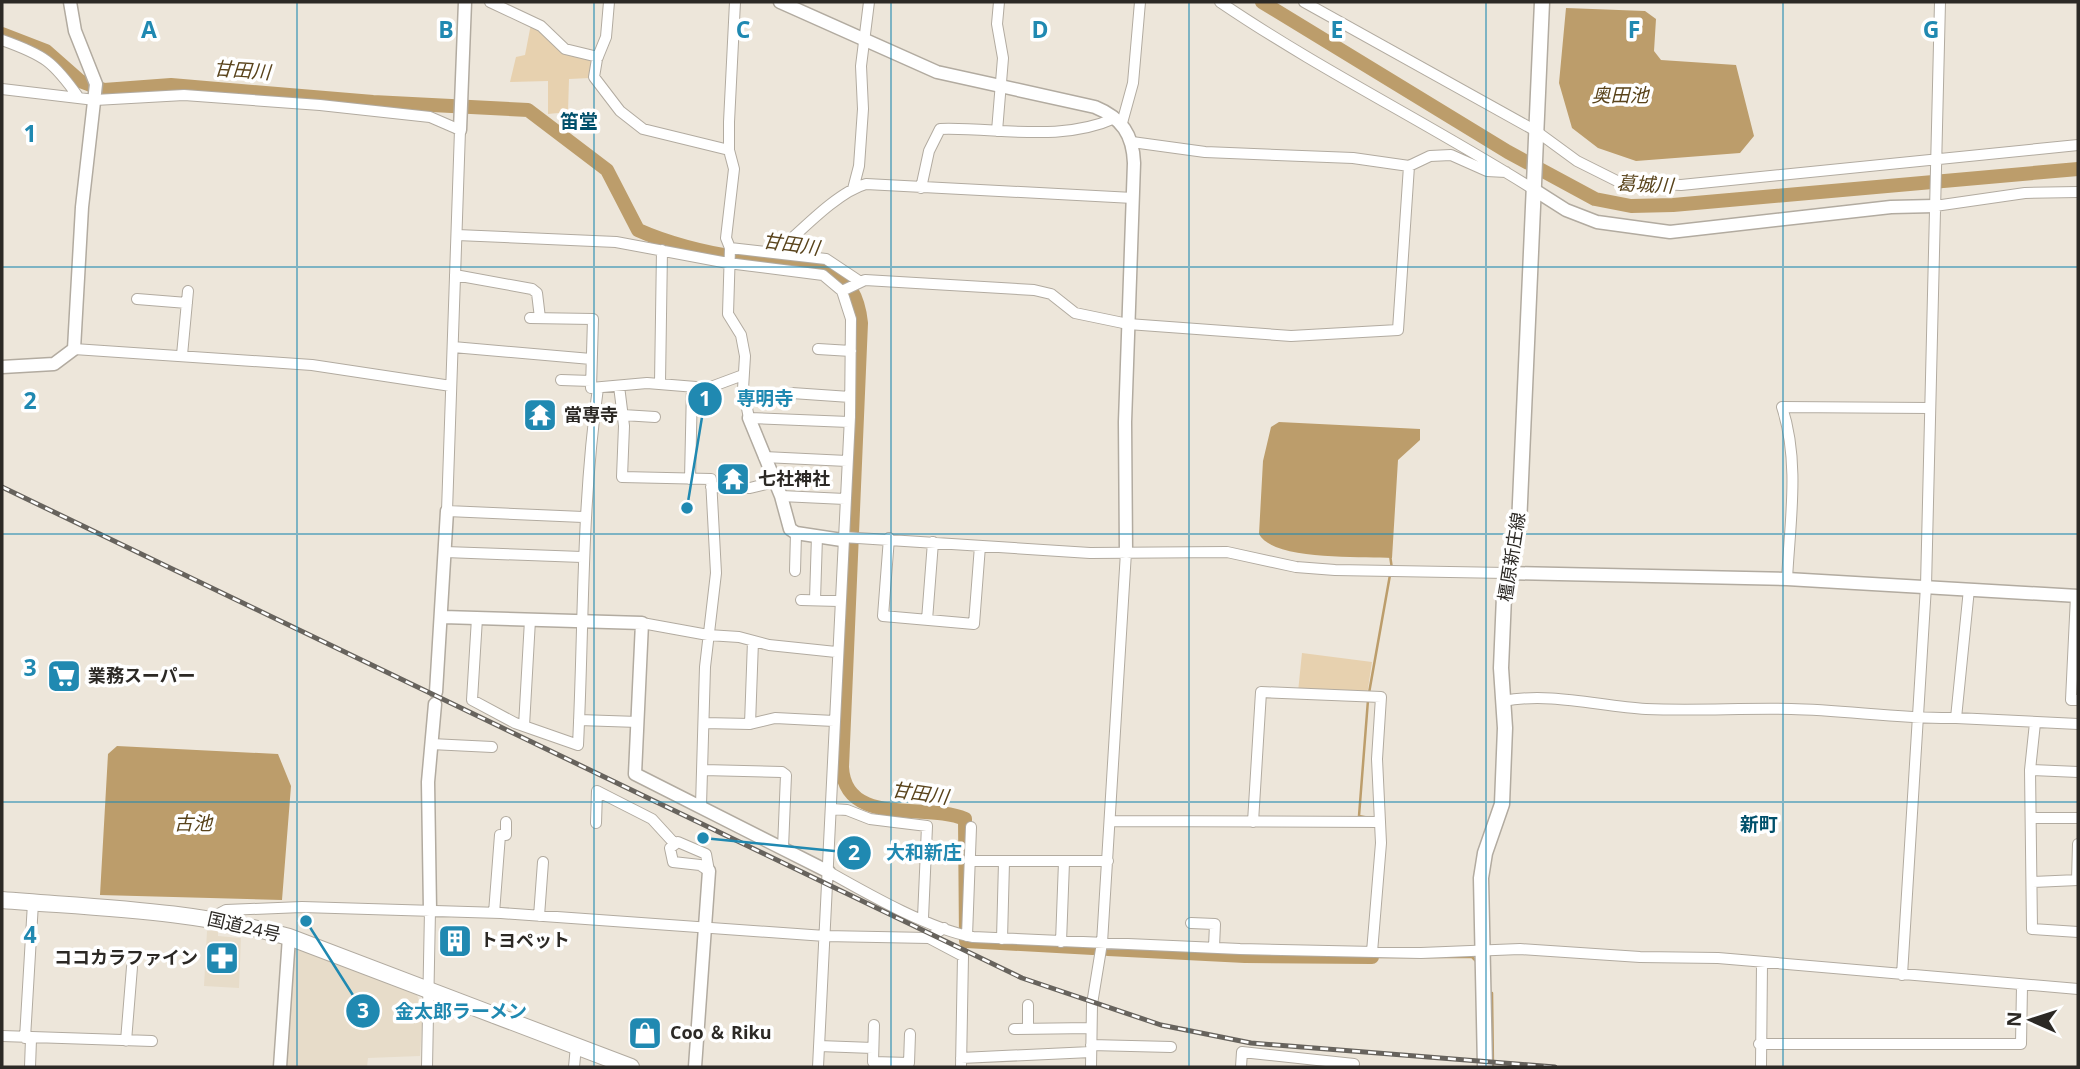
<svg xmlns="http://www.w3.org/2000/svg" width="2080" height="1069" viewBox="0 0 2080 1069" font-family="'Open Sans','Noto Sans JP',sans-serif">
<style>
.built{fill:#e7dcc9}
.green{fill:#e7d1af}
.water{fill:#bc9d6b}
.lines{fill:none;stroke-linecap:round;stroke-linejoin:round}
.stream{stroke:#bc9d6b;stroke-width:2.5}
.river{stroke:#bc9d6b;stroke-width:14}
.minor-casing{stroke:#b2aba0;stroke-width:12}
.tertiary-casing{stroke:#b2aba0;stroke-width:15}
.secondary-casing{stroke:#b2aba0;stroke-width:17}
.trunk-casing{stroke:#b2aba0;stroke-width:18}
.minor{stroke:#fff;stroke-width:10}
.tertiary{stroke:#fff;stroke-width:12}
.secondary{stroke:#fff;stroke-width:14}
.trunk{stroke:#fff;stroke-width:16}
.rail-casing{stroke:#67635d;stroke-width:5}
.rail{stroke:#fff;stroke-width:2.5;stroke-dasharray:8;stroke-linecap:butt}
.grid{fill:none;stroke:#2089b1;stroke-width:2;stroke-opacity:0.55}
.labels{text-anchor:middle;stroke-width:7;stroke-linejoin:round;paint-order:stroke}
.poi-label{font-size:18px;font-weight:bold;fill:#2c2925;stroke:#fff;text-anchor:start}
.street-label{font-size:18px;fill:#2c2925;stroke:#fff}
.water-label{font-size:19px;font-style:italic;fill:#59431b;stroke:#fff}
.neighbourhood-label{font-size:19px;font-weight:bold;fill:#00506b;stroke:#fff}
.grid-label{font-size:23px;text-anchor:middle;font-weight:bold;fill:#2089b1;stroke:#fff;stroke-width:7;stroke-linejoin:round;paint-order:stroke}
.leader{fill:none;stroke:#2089b1;stroke-width:2.5}
.callout-dot{fill:#2089b1;stroke:#fff;stroke-width:2.5}
.mark-label{font-size:21px;text-anchor:middle;font-weight:bold;fill:#fff}
.callout-label{font-size:19px;text-anchor:middle;font-weight:bold;fill:#2089b1;stroke:#fff;stroke-width:7;stroke-linejoin:round;paint-order:stroke}
</style>
<rect width="100%" height="100%" fill="#ede6da"/>
<path class="built" d="M207,931H218V936L241,938L239,988L204,986Z
M297,949L417,995L423,1010L420,1056L368,1058L367,1067H283L290,952Z"/>
<path class="green" d="M531,24L592,59L590,78L569,79L568,112L548,114V81L510,82L516,57L525,55Z
M1302,653L1372,662L1367,695L1298,692Z"/>
<path class="water" d="M1566,8L1645,11L1656,19L1654,51L1661,60L1736,65L1754,136L1740,153L1636,161L1598,148L1572,128L1559,83Z
M1279,422L1420,429V440L1398,460L1392,558C1363,556 1273,561 1259,534L1263,461L1271,427Z
M117,746L278,754L291,786L282,900L100,895L108,754Z"/>
<g class="lines">
<path class="stream" d="M1390,555L1392,569
M1369,693L1390,575
M1368,700L1359,816L1374,819
M965,955L966,941
M1372,957H1472L1477,962
M1492,993L1493,1067"/>
<path class="river" d="M1262,2L1508,152L1595,199L1631,206L1673,205L2078,169
M2,34L46,51L80,81L104,90L171,85L373,102L528,110L607,170L638,230C667,243 705,253 736,257C791,264 854,250 861,323L842,767C845,828 927,802 965,819L966,941L1093,948
M1108,949L1245,956L1372,957"/>
<g class="minor-casing">
<path id="minor" d="M490,2L541,26L565,49L598,57
M609,2L606,37L597,59L594,77L620,111L643,129L729,150
M735,2L729,122V150L734,169L726,238L730,248L728,314L741,335L745,356L743,389L749,418L849,422
M1220,2C1320,70 1430,124 1533,189
M1304,2L1536,131L1577,161L1619,182L1681,185L2078,145
M2,40C44,55 53,61 79,98
M2,89L95,100L184,95L320,105L430,117L460,130L447,511L583,517
M1122,123L1133,83L1140,2
M997,131L1003,58L997,24L999,2
M1132,142L1205,152L1353,158L1409,166L1430,156L1451,155L1487,171L1506,172
M921,188L929,151L940,129C997,127 1060,143 1115,118
M853,189L859,166L863,109L861,66L869,2
M1935,206L2025,193L2078,192
M457,235L616,242L728,263L823,275L842,291L851,319L850,417L818,1067
M730,248L826,259L859,281
M777,252C800,232 837,192 866,184L1133,198
M455,275L532,289L537,293L540,318
M842,291L865,280L1034,290L1051,294L1075,313L1128,324L1291,336L1398,330L1409,166
M137,299L187,303
M530,318L593,319L591,388L647,383L708,388L743,375
M453,347L591,359
M74,349L312,365L451,386
M818,349L851,351
M182,355L188,291
M561,380L591,381
M660,383L662,250
M619,386L624,426L622,477L711,479L716,573L705,667L701,806
M792,393L850,397
M623,415L655,417
M764,457L847,461
M690,479L692,387
M711,487L750,488L774,482
M781,496L845,499
M842,537L1090,553L1227,552L1296,567L1335,570L1507,573
M889,538L883,616L974,624L980,546
M445,552L582,557
M795,571L796,533
M1787,579C1790,521 1800,462 1782,407L1929,408
M2076,596L2071,700H2078
M801,600L839,601
M815,600L817,536
M477,618L472,700L515,723L578,745C584,626 581,507 598,388
M927,620L933,542
M642,623L708,635L739,637L769,645L836,652
M1503,701C1551,692 1598,706 1646,709C1695,711 1742,708 1791,709C1846,710 1900,719 1956,718L1969,589
M1956,718L2078,724
M579,720L638,722
M704,723L750,724L775,718L834,721
M2035,723L2030,770L2032,929L2078,932
M750,724L753,641
M524,726L530,620
M431,744L492,747
M703,770L782,772L786,775L783,848
M2030,770L2078,772
M832,809L847,810L870,819L927,826L923,918
M2031,818H2078
M1111,821L1380,822
M1253,822L1261,692L1381,697L1377,759L1381,843L1372,952
M596,823L597,791L652,819L674,843
M678,842L706,854L709,871L700,865L673,862L670,848Z
M969,861H1108
M829,872C868,894 929,929 973,937L1240,949L1421,953L1520,949L1640,957L1718,958L2078,989
M2077,880L2078,844
M2033,882L2078,880
M494,913L500,835H506V822
M539,916L543,862
M211,918L226,910L302,907L501,913L825,936L929,938L944,928
M1191,923L1215,924L1214,947
M967,936L971,827
M929,938L963,956L961,1067
M1002,939L1004,862
M1061,942L1064,862
M1902,975L1926,586L1940,2
M1028,1005V1029
M874,1025L873,1062L909,1063L910,1034
M1014,1029L1091,1028
M2,1036L152,1041
M25,1038L33,903
M126,1041L132,967
M1759,1044H2021L2022,986
M1091,1045L1171,1047
M819,1046L873,1048
M961,1058L1091,1052
M30,1067L31,1039
M427,1067L430,910
M574,1067L576,1046
M1091,1067L1092,1004L1102,943L1126,552
M1241,1067L1242,1052L1354,1064
M1761,1067L1762,963"/>
</g>
<g class="tertiary-casing">
<path id="tertiary" d="M780,2L937,72L1095,107C1122,118 1133,135 1134,163L1125,422L1126,552
M460,130L465,2
M1533,189L1566,210L1597,222L1670,232L1891,207L1935,206
M2,367L54,364L74,349L82,207L96,84L75,31L70,2
M749,418L781,496L790,529L796,533L842,540
M1507,573L1787,579L2078,596
M443,617L642,623L635,774L829,872
M436,692L447,511
M430,910L428,782L435,704
M280,1067L289,937
M695,1067L709,871"/>
</g>
<g class="secondary-casing">
<path id="secondary" d="M1485,1067L1481,878L1485,853L1502,804L1505,728L1501,668L1504,596L1519,525L1542,2"/>
</g>
<g class="trunk-casing">
<path id="trunk" d="M2,900C99,908 194,910 289,937L631,1067"/>
</g>
<use href="#minor" class="minor"/>
<use href="#tertiary" class="tertiary"/>
<use href="#secondary" class="secondary"/>
<use href="#trunk" class="trunk"/>
<g class="rail-casing">
<path id="rail" d="M2,487L1022,978L1161,1025L1251,1043L1555,1067"/>
</g>
<use href="#rail" class="rail"/>
</g>
<path class="grid" d="M297,2V1067M594,2V1067M891,2V1067M1189,2V1067M1486,2V1067M1783,2V1067M2,267H2078M2,534H2078M2,802H2078"/>
<defs>
<g id="temple-square" transform="scale(1.75)"><rect x="-9" y="-9" width="18" height="18" rx="4" fill="#2089b1" stroke="#fff"/><path d="M0-6L5-2H3V0L6.5 2.5H4V6H1.5V3h-3V6H-4V2.5H-6.5L-3 0V-2H-5Z" fill="#fff"/></g>
<g id="supermarket-square" transform="scale(1.75)"><rect x="-9" y="-9" width="18" height="18" rx="4" fill="#2089b1" stroke="#fff"/><path d="M-6-5.5h2.5l.6 2H6L4.5 2H-2.5L-4.4-4H-6ZM-1.5 3.2a1.3 1.3 0 1 0 .1 0ZM3 3.2a1.3 1.3 0 1 0 .1 0Z" fill="#fff"/></g>
<g id="building-square" transform="scale(1.75)"><rect x="-9" y="-9" width="18" height="18" rx="4" fill="#2089b1" stroke="#fff"/><path d="M-4-6H4V6H1V3H-1V6H-4ZM-2.5-4.3h1.7v1.8h-1.7ZM.8-4.3h1.7v1.8H.8ZM-2.5-1h1.7V.8h-1.7ZM.8-1h1.7V.8H.8Z" fill="#fff"/></g>
<g id="pharmacy-square" transform="scale(1.75)"><rect x="-9" y="-9" width="18" height="18" rx="4" fill="#2089b1" stroke="#fff"/><path d="M-2-6h4v4h4v4h-4v4h-4v-4h-4v-4h4Z" fill="#fff"/></g>
<g id="shop-square" transform="scale(1.75)"><rect x="-9" y="-9" width="18" height="18" rx="4" fill="#2089b1" stroke="#fff"/><path d="M-5-2.5h2.3a2.7 3.5 0 0 1 5.4 0H5L5.5 6h-11ZM-1.5-2.5h3a1.5 2.3 0 0 0-3 0Z" fill="#fff"/></g>
</defs>
<g fill-rule="evenodd">
<use href="#temple-square" x="540" y="415"/>
<use href="#temple-square" x="733" y="479"/>
<use href="#supermarket-square" x="64" y="676"/>
<use href="#building-square" x="455" y="941"/>
<use href="#pharmacy-square" x="222" y="958"/>
<use href="#shop-square" x="645" y="1033"/>
</g>
<g class="labels">
<g class="poi-label">
<text x="564" y="421">當専寺</text>
<text x="758" y="485">七社神社</text>
<text x="88" y="682">業務スーパー</text>
<text x="480" y="947">トヨペット</text>
<text x="198" y="964" text-anchor="end">ココカラファイン</text>
<text x="670" y="1039">Coo ＆ Riku</text>
</g>
<g class="street-label">
<text transform="translate(1512 557) rotate(-81)" y="6">橿原新庄線</text>
<text transform="translate(244 927) rotate(13)" y="6">国道24号</text>
</g>
<g class="water-label">
<text transform="translate(242 70) rotate(4)" y="7">甘田川</text>
<text x="1620" y="102">奥田池</text>
<text transform="translate(1645 184) rotate(3)" y="7">葛城川</text>
<text transform="translate(791 244) rotate(8)" y="7">甘田川</text>
<text transform="translate(920 793) rotate(8)" y="7">甘田川</text>
<text x="193" y="830">古池</text>
</g>
<g class="neighbourhood-label">
<text x="579" y="128">笛堂</text>
<text x="1759" y="831">新町</text>
</g>
</g>
<g class="grid-label">
<text x="149" y="38">A</text>
<text x="446" y="38">B</text>
<text x="743" y="38">C</text>
<text x="1040" y="38">D</text>
<text x="1337" y="38">E</text>
<text x="1634" y="38">F</text>
<text x="1931" y="38">G</text>
<text x="30" y="142">1</text>
<text x="30" y="409">2</text>
<text x="30" y="676">3</text>
<text x="30" y="943">4</text>
</g>
<path class="leader" d="M687 508L705 399M703 838L854 853M306 921L363 1011"/>
<g class="callout-dot">
<circle cx="687" cy="508" r="7"/>
<circle cx="703" cy="838" r="7"/>
<circle cx="306" cy="921" r="7"/>
<circle cx="705" cy="399" r="18"/>
<circle cx="854" cy="853" r="18"/>
<circle cx="363" cy="1011" r="18"/>
</g>
<g class="mark-label">
<text x="705" y="406">1</text>
<text x="854" y="860">2</text>
<text x="363" y="1018">3</text>
</g>
<g class="callout-label">
<text x="765" y="405">専明寺</text>
<text x="924" y="859">大和新庄</text>
<text x="461" y="1018">金太郎ラーメン</text>
</g>
<rect width="2080" height="1069" fill="none" stroke="#2c2925" stroke-width="7"/>
<g transform="translate(2031 1020) rotate(273)" stroke="#ffffff" stroke-width="5" paint-order="stroke">
<path d="M0-5L12 26L0 18L-12 26Z" fill="#2c2925"/>
<text y="-10" font-size="19" font-weight="bold" text-anchor="middle" fill="#2c2925">N</text>
</g>
</svg>
